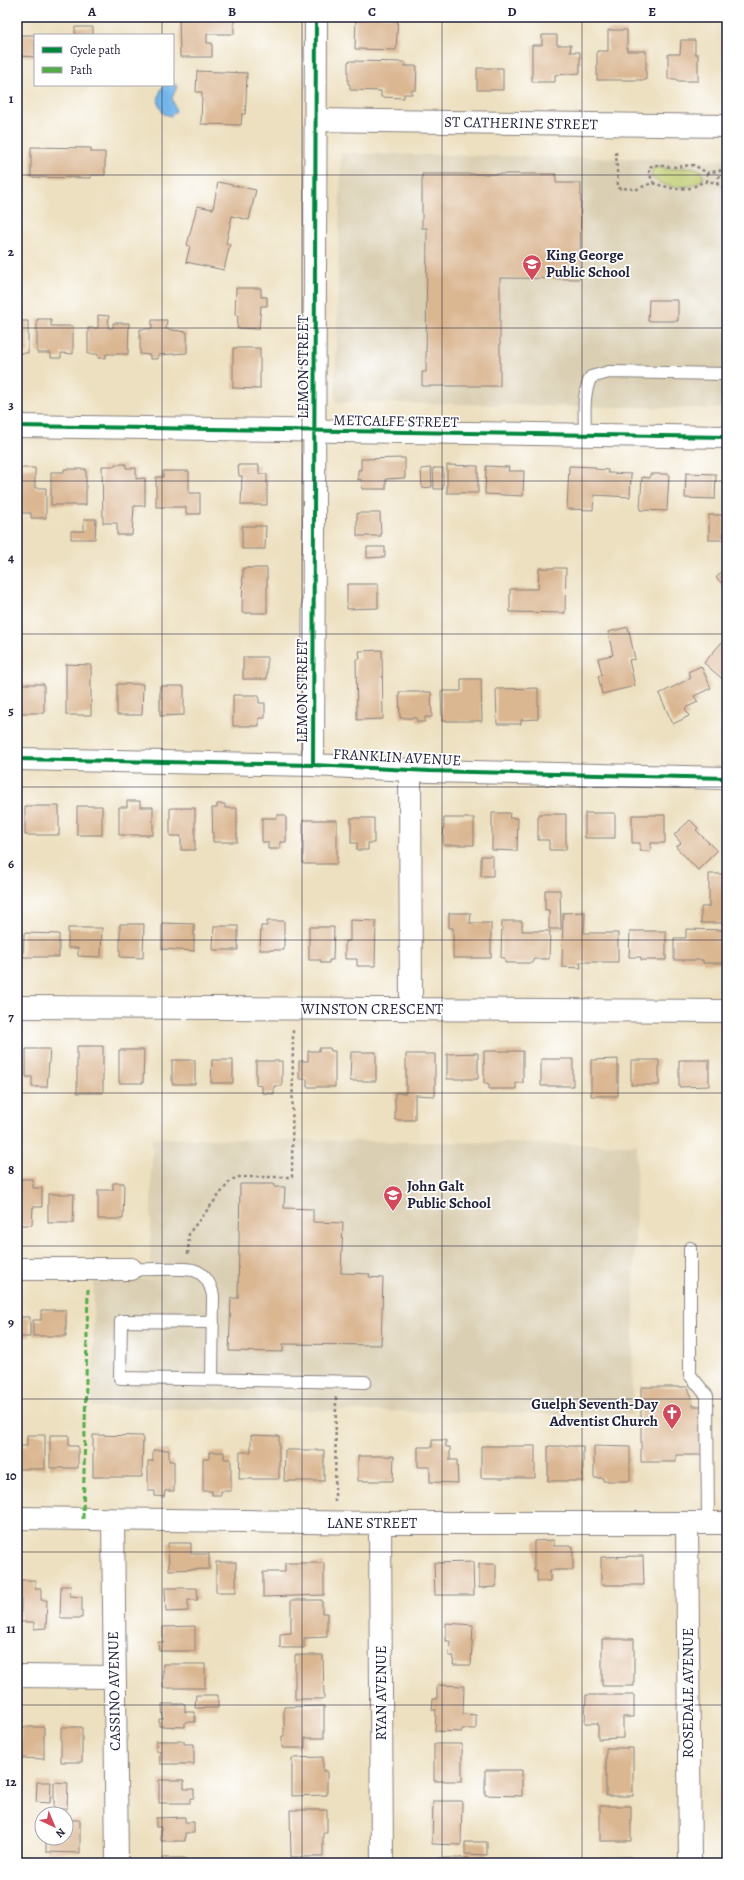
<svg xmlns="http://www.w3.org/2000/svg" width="744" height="1880" viewBox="0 0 744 1880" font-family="Alegreya,serif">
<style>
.built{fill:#dacfb2}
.green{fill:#bdca6c;stroke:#707654}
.water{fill:#73b5e8;stroke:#4a6c92}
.building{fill:#dab691}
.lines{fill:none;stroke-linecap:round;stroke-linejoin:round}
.lane-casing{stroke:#88817e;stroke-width:14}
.street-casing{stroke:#88817e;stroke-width:24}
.path{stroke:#88817e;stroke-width:2.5;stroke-dasharray:3 3;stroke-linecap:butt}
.lane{stroke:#fff;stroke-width:12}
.street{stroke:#fff;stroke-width:22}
.quiet{stroke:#53aa46;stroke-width:3;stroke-dasharray:6 3;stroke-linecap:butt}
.cycleway-casing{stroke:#fff;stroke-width:6}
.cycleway{stroke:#00873e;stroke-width:4}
.grid{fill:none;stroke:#22223b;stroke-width:1;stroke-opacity:0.55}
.labels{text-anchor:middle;stroke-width:3.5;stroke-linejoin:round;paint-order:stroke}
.street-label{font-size:15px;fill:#22223b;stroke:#fff}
.poi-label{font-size:15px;font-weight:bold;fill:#22223b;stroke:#fff;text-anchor:start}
.neatline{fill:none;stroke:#22223b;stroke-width:1.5}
.grid-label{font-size:13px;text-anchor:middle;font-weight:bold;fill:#22223b}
</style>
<rect width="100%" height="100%" fill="#fff"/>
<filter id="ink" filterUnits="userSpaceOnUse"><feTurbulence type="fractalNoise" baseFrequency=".025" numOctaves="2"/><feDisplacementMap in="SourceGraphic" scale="8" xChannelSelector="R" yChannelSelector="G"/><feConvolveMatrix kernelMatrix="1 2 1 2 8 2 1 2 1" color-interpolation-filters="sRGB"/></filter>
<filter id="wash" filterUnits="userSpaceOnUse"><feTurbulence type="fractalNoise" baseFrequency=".012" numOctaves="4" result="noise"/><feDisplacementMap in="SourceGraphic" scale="16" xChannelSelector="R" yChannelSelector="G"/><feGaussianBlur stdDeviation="0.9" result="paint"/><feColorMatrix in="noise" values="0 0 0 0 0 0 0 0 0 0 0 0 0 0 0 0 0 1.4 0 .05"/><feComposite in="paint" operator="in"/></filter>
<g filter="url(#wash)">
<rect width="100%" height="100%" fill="#ede0c0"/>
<path class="built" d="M341,153L727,160V409L335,402Z
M152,1138L637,1145L632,1415L92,1407L94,1279H150Z"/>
<path class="green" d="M653,166L672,169L692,167L700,170L703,175V179C690,191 662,189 651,176Z"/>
<path class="water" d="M164,85L175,84L177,87L172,98L176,111L171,116L164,114C156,104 157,95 164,85Z"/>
<g id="blocks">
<path class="building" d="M179,17H234V34H207V43H212V57H180Z
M356,17H398L396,50L355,49Z
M75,27H93V35H75Z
M608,30H627V51H646V80H597V51H608Z
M20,35H35V57L20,56Z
M542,35H557V45H571L570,52H580V73L555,75V82H532V45H542Z
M681,40H695V54H698V81H677V79H668V54H680Z
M727,44V81H725V45Z
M351,61L405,62V66H417L416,90H412V94H404V98L381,97V91L350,90V84H348V62Z
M477,68H503V90H477Z
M197,71L247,73L246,101L245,114H242L241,125L201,124L202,92H196Z
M31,147L91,148V152H105V175H91V178L31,177Z
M422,174H556V183H581L580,279L500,278V386H422V372H426L427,228H422Z
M218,182L256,190L249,220L232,216L226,243L230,244L224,270L186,262L190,246L187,245L197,206L213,209Z
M236,288H261V297H267V306H261L259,329L237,328L238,315H235Z
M649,300H678V321H648Z
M98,315L109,316L108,328H113V323H129L128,354H106V358H98V354H88V328H98Z
M37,319H51V326H73V354L61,353V358H51V353H37Z
M152,320H167L166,329L187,332V353L158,355V359H150V355L140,354V329H152Z
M17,321H28V353H17Z
M233,348H260V389L233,388Z
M405,458V478L386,479V489H362L361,479L358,480V470H361V459Z
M115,464H126V468H136V479L145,478V506H134L132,535H117V523H103L102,466H115Z
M238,465H259V474H267V505H241L242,476H239Z
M447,465L478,466V493H447Z
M486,466L509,467L508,471H524L523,496L485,494Z
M569,466L595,467V469L608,470V473L631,474L630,497L594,495L593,510L567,509Z
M17,468H35V488H46V518H31V513H17Z
M431,468L432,487L422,488L421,469Z
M433,468H443V489H434Z
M64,469H86V505H51V472H64Z
M163,471H189V493H200V514H186V507H156V477H163Z
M686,473L716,474L715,499L685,498Z
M650,474H669L667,511L640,510L642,477L650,478Z
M357,513H380L381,536H357Z
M726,514H727V541H725Z
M709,515H724V540H709Z
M84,519H96L95,539H71V531H84Z
M242,526H266L265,549H242Z
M367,547H385V557L367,558Z
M727,565V588L716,578Z
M243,568H267V613H242Z
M539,568H566L565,613L510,612V589H538Z
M347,584H378V608L347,609Z
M628,627L635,659L629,660L635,686L602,694L598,676L602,675L598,658L613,655L608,632Z
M727,636V683L704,663Z
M382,650L383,719L357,720L356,659H360L359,651Z
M243,657H267V679H243Z
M66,664L91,665V715H66Z
M701,666L711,688L694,696L698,702L685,708L689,716L673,724L659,694L691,678L688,672Z
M461,679H481L482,721H442L441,691H461Z
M19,684H44V713H19Z
M117,684H143L142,715H117Z
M160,686H184V715L160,716Z
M538,688V719L521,720V724H497L496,689Z
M399,692H431L432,717H425V722H417V718H400Z
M233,695H259V703H265V718H259V726H233Z
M127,801H140V807H153V835H119V807H127Z
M217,804H225V808H237V842H213L212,808H217Z
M25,806H59V835H25Z
M77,806H102V835H77Z
M170,808H195V850H181V836H170Z
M492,813H510L509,818H518L517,851L492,850Z
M585,813H615V838H585Z
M538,814H566V850H549V840H538Z
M277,815H284L286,818V842H280V849H268V842H262V818H277Z
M632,815H665V843H651V851H640V843H632Z
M351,818H374V843H368V850H357V843H351Z
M444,818H474V845H443Z
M303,820H337V864H303Z
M690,820L698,828L696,830L717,851L698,870L676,847L681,843L674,835Z
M481,856H493V876H481Z
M709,874H727V923H701V907H709Z
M545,890H560L561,929H549V910H545Z
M585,912L584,933H618V962H580L581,968L562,967L563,913Z
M449,913H471L470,923H491V958H453V928H449Z
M350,920L376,921L375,966H357V959H345V941H350Z
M267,921H284V950H260L261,926H267Z
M502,921H522V931H550L549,959H533V963H505V958H501Z
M162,923L194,924V951L162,949Z
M120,924H144L143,958L120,957Z
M214,926H238V950H213Z
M309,927H334L333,960H329V963H321V960H309Z
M68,928H102L101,957L78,956V948H68Z
M686,929L727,930V963H703V960H674V938H686Z
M630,931H666V960H641V957H629Z
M24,933L59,934V957H23Z
M77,1046H103V1093H77Z
M319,1048H330L331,1051H335V1087H307V1079H299V1061H308V1051H319Z
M26,1049H50L47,1087H32V1077H26Z
M119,1050H144L143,1083H119Z
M484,1051H523V1083H516V1089H489V1084L484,1083Z
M351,1052H376V1081H350Z
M478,1053V1079H447V1054Z
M406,1054H435V1096L415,1095V1120H395V1093H406Z
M541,1059H573V1086H541Z
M618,1059V1096H591V1060Z
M172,1060H195V1084H172Z
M212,1060H233V1083H211Z
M631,1060H659V1085H631Z
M679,1060H709V1086L679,1087Z
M256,1061H282V1086H274V1094L262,1093V1086L256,1085Z
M17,1179H33V1188H42V1207H33L32,1225H17Z
M113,1183H124L123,1219H98V1190H113Z
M240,1184H275L274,1187H285L284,1208L313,1209V1222L343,1223L341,1273L370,1274L369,1277L383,1278L381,1345L283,1344V1352L229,1351L231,1298H238Z
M48,1194H74L73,1223H48Z
M41,1310H66V1336H33V1320H41Z
M17,1317H30V1337H17Z
M641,1387H688L692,1398L693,1406H704L703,1455H676V1462H641Z
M27,1435H45V1469H17V1446H27Z
M50,1435H69V1446H78V1468H50Z
M93,1435L143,1436L142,1477H93Z
M251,1435L279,1436V1479H239L240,1452H251Z
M432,1440H446V1447H450V1460H457L458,1483L430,1482V1467H418V1447H432Z
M481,1446H535V1478H481Z
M548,1446H583V1481H548Z
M594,1446L630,1447V1481H603V1478H594Z
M153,1450H169V1461H174V1491H165L164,1497L155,1496V1491H148V1461H153Z
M285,1450H324V1481H284Z
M209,1452H224V1459H231V1491H221V1495H212V1491H203V1459H209Z
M358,1456H394L393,1481H358Z
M554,1540V1546H573V1570H550V1581H537V1570H534V1541Z
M168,1543H191V1554H209V1569L169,1570Z
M643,1556L644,1585H601V1557Z
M216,1562H236V1592H216Z
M473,1562L474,1595H435L434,1563Z
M285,1563H324V1595L263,1597V1572H285Z
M479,1564H496V1587L479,1588Z
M21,1580H35V1589H41V1600H47L46,1628L34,1629V1622H21Z
M61,1586H71L70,1596L82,1597V1618H60Z
M165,1588H197L198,1600H188V1611L166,1612Z
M291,1600H322V1613H327V1637L304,1638V1648H280V1634L291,1633Z
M446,1623L473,1625L471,1665H453L454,1656H449L450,1641H446Z
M195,1626V1651H159L158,1642H163V1627Z
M602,1639H634V1686H602Z
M295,1655H323L324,1699H295Z
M163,1664H205V1688H163Z
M437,1685L464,1686L463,1714L476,1715V1729H462V1732L435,1731L436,1710H432L433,1699H437Z
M196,1695H218V1708H195Z
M586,1695H634V1717H623V1738L598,1739V1723H585Z
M162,1704H185V1712H195V1722H185V1727L159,1726V1719H163Z
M324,1706V1738H305V1748H282V1736H284V1707Z
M21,1727H44V1759L21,1758Z
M61,1727H82V1762H61Z
M156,1741H184V1744H194V1764H160V1751H156Z
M434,1744H462V1781H434Z
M606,1748H633V1796H606Z
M323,1757V1771H327V1795L292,1796V1758Z
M485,1770H522V1796L485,1795Z
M159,1780H184V1789H194V1798H190V1803H159Z
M37,1782H51L50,1803L36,1802Z
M54,1782L68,1783L67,1809H54Z
M433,1801H462L461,1845L432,1844Z
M600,1806H631V1841H600Z
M290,1810H327V1833H323V1857H291Z
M185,1817V1822H194V1833H185V1841H161V1827H156V1818Z
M66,1820H80V1853L46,1852V1838H66Z
M465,1842H487V1855L465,1854Z
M631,1857V1863H600V1858Z
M162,1858H185L186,1863H162Z
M437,1858H469V1863H437Z"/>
</g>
</g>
<g filter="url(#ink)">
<use href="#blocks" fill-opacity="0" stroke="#88817e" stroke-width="1"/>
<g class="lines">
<g class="lane-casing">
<path id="lane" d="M585,435C585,416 582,394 591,377L609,372L727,374
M690,1248V1375L707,1396L708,1523
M131,1269C147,1270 178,1267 193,1270C205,1273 211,1285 213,1296L212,1379
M213,1322L121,1321L120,1378L365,1382"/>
</g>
<g class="street-casing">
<path id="street" d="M316,120L727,126
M17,426L727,437
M17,759L313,765L429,771L727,778
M313,765L316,17
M410,771L411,1009
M17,1007L727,1011
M17,1269H131
M17,1518L380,1523H727
M113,1520L117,1863
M380,1523L382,1863
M687,1523L690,1863
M17,1676L114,1677"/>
</g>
<path class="path" d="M616,152L618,188L637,189L652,183L675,189L691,188L703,182H713L727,189
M707,173V182
M654,184L649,173L650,167L653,165L673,167L694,165L707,173L727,169
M717,184L720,171
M188,1254L189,1233L231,1180L239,1177H292L293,1030
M335,1502L336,1397"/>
<use href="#lane" class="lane"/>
<use href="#street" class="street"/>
<path class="quiet" d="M83,1519L88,1289"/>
<g class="cycleway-casing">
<path id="cycleway" d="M17,426L727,437
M17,759L313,765L429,771L727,778
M313,765L316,17"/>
</g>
<use href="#cycleway" class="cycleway"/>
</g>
</g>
<path class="grid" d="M162,17V35M302,17V1863M442,17V1863M582,17V1863M162,85V1863M17,175H727M17,328H727M17,481H727M17,634H727M17,787H727M17,940H727M17,1093H727M17,1246H727M17,1399H727M17,1552H727M17,1705H727"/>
<defs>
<g id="school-pin" transform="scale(1)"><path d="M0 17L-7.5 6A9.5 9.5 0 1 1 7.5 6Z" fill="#d1495b" stroke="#fff"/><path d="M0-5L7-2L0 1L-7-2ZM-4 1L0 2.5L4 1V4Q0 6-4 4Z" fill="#fff"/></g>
<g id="church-pin" transform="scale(1)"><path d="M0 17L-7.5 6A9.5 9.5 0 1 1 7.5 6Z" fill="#d1495b" stroke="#fff"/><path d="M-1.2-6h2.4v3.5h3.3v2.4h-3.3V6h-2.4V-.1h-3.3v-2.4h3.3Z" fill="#fff"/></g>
</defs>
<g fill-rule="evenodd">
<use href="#school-pin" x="532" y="264"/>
<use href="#school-pin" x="393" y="1195"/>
<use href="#church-pin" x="672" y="1413"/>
</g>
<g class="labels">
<g class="street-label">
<text transform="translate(521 123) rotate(1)" y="5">ST CATHERINE STREET</text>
<text transform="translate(303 367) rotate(-90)" y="5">LEMON STREET</text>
<text transform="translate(396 421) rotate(1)" y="5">METCALFE STREET</text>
<text transform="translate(302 691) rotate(-90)" y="5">LEMON STREET</text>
<text transform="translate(397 757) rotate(3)" y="5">FRANKLIN AVENUE</text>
<text x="372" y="1014">WINSTON CRESCENT</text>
<text x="372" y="1528">LANE STREET</text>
<text transform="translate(114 1691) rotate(-91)" y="5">CASSINO AVENUE</text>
<text transform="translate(381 1693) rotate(-90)" y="5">RYAN AVENUE</text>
<text transform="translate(688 1693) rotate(-90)" y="5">ROSEDALE AVENUE</text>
</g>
<g class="poi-label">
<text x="546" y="260">King George<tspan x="546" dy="17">Public School</tspan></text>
<text x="407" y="1191">John Galt<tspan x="407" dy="17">Public School</tspan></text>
<text x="658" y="1409" text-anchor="end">Guelph Seventh-Day<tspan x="658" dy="17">Adventist Church</tspan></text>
</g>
</g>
<rect width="744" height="1880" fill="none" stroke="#fff" stroke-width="44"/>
<rect x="34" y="34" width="140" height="52" fill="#ffffff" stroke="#a7a7b1"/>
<rect x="42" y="47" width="20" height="6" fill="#00873e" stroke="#a7a7b1"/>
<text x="70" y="54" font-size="12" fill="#22223b">Cycle path</text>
<rect x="42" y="67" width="20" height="6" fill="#53aa46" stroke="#a7a7b1"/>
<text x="70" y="74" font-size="12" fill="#22223b">Path</text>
<g transform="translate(54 1826) rotate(136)"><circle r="19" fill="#ffffff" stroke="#a7a7b1"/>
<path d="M0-3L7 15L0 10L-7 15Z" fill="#d1495b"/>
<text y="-6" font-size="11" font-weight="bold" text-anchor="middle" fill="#22223b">N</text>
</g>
<rect x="22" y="22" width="700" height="1836" class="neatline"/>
<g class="grid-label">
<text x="92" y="16">A</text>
<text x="232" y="16">B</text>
<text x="372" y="16">C</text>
<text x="512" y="16">D</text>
<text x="652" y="16">E</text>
<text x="11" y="103">1</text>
<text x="11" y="256">2</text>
<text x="11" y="409">3</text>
<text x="11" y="562">4</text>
<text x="11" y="715">5</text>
<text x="11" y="868">6</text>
<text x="11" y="1021">7</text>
<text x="11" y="1174">8</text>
<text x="11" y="1327">9</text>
<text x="11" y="1480">10</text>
<text x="11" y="1633">11</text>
<text x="11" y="1786">12</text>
</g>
</svg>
